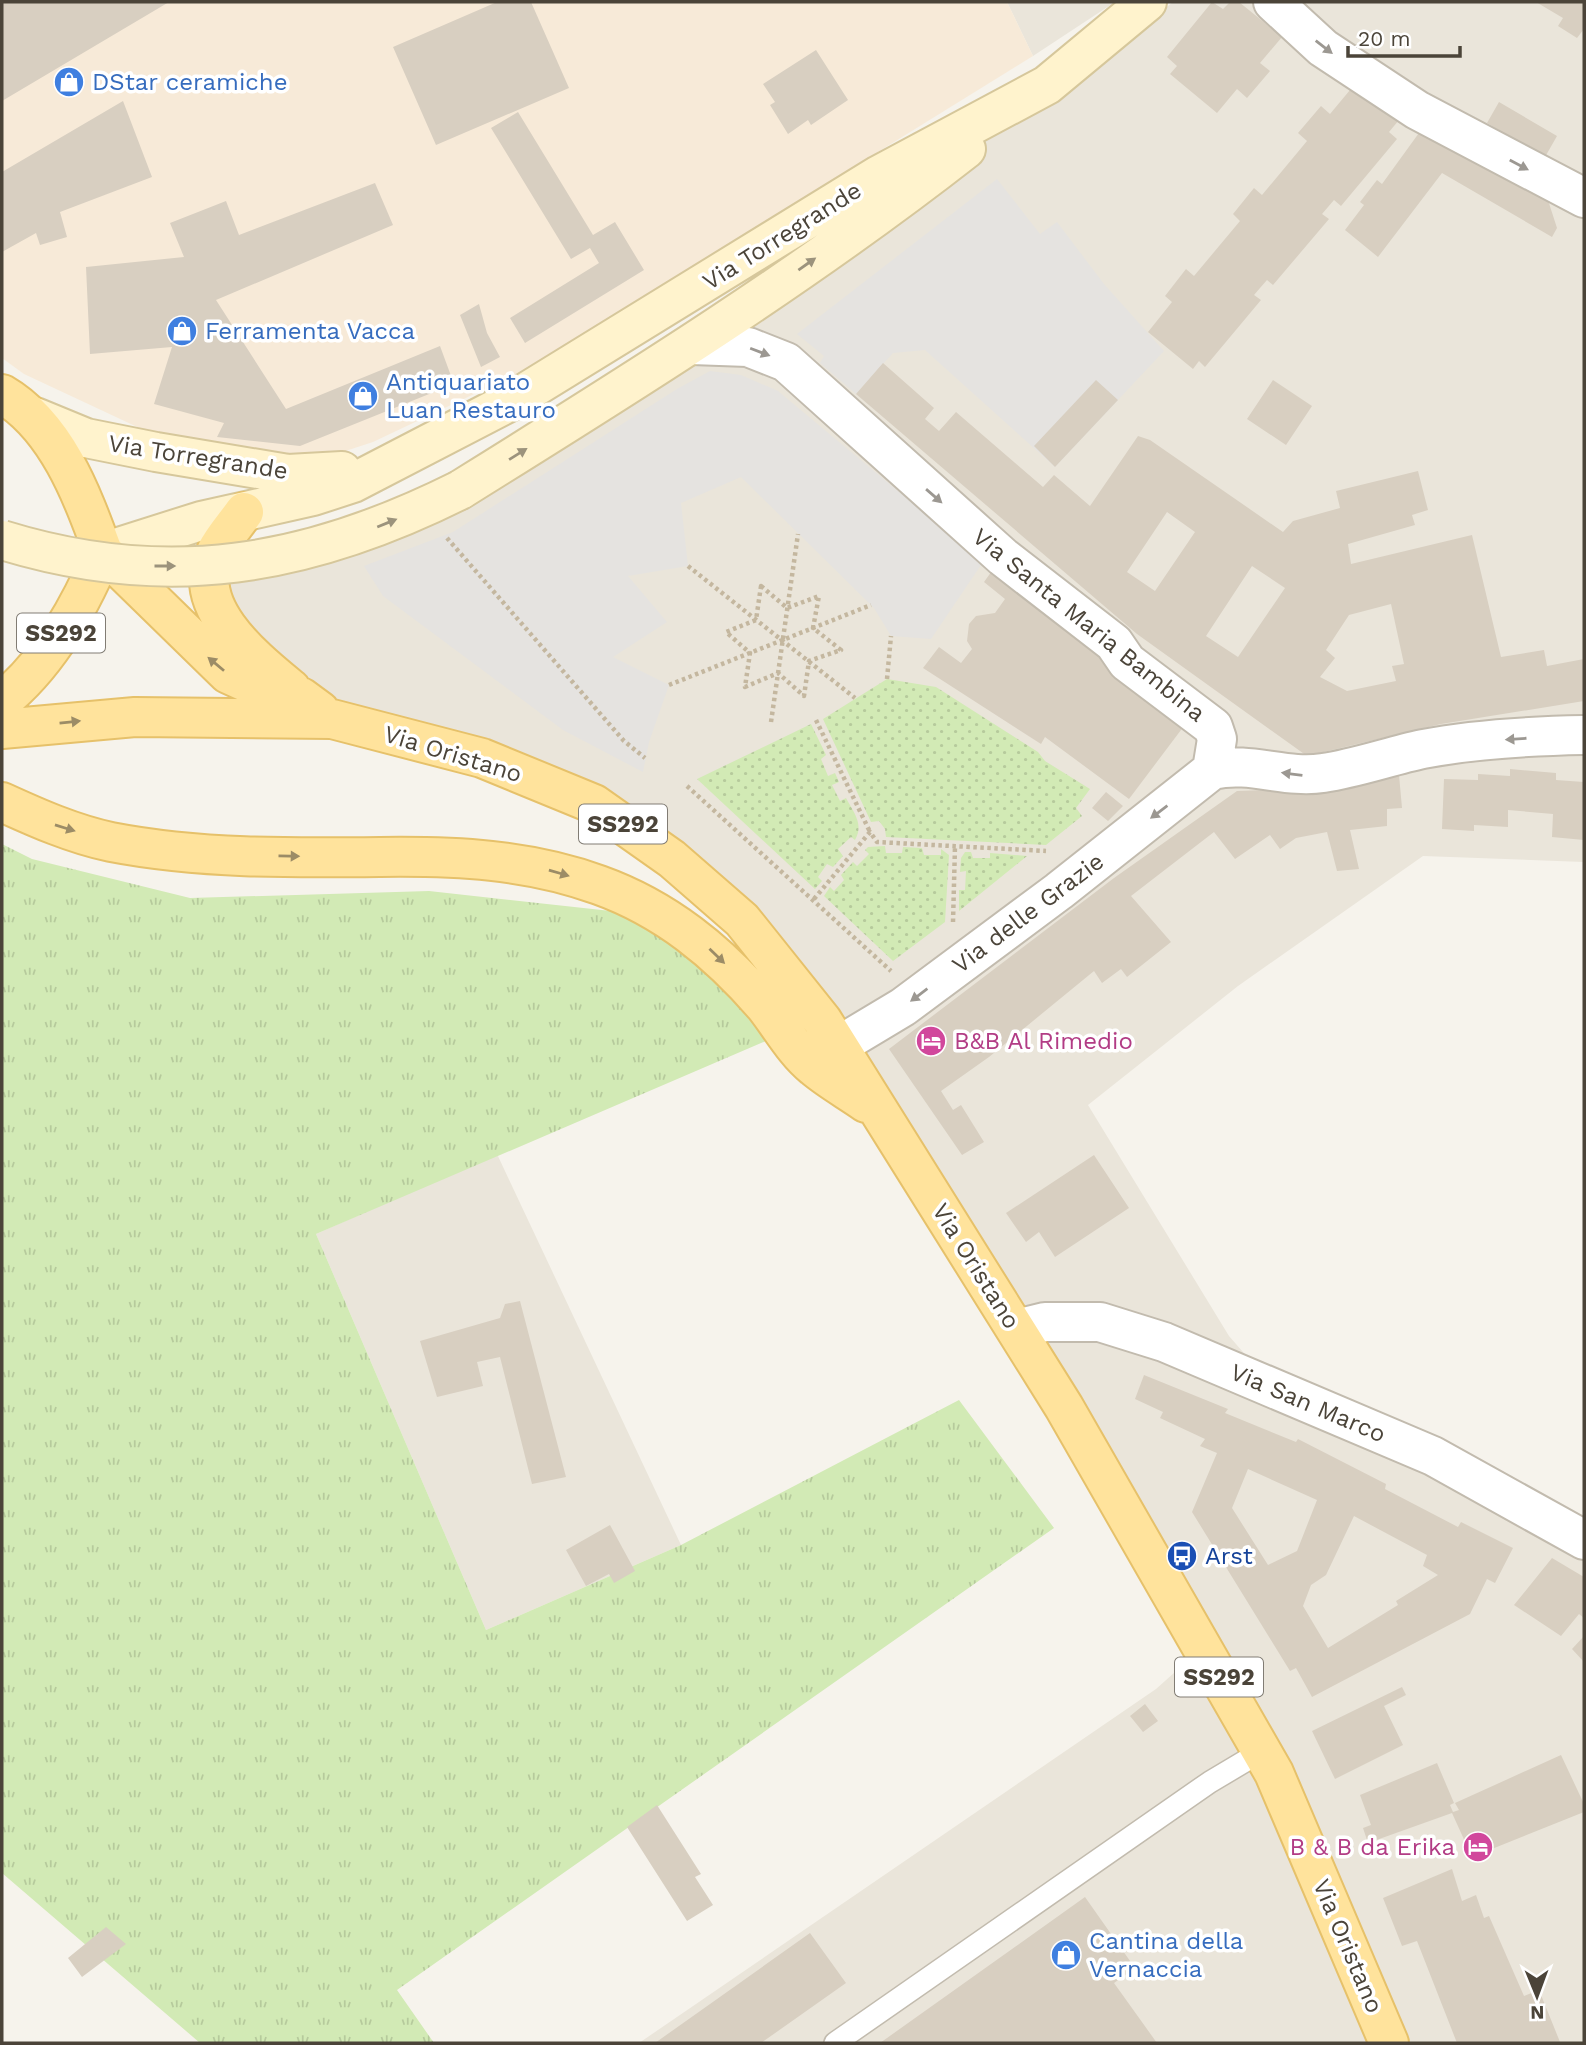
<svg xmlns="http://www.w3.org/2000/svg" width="1586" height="2045" viewBox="0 0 1586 2045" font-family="'Work Sans',sans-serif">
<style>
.residential{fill:#eae5da}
.commercial{fill:#f7ead8}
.grass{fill:url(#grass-tufts)}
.park{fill:url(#park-dots)}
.parking{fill:#e5e3e0}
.building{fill:#d8cfc1;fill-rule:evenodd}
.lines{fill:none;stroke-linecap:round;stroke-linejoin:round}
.service-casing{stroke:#c2bbae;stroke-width:24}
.minor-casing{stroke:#c2bbae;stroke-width:42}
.secondary-casing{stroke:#d6c79b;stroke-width:42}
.primary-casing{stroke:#e6c16a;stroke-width:42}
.path{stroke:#c4b79f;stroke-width:4.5;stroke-dasharray:3.5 3.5;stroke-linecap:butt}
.service{stroke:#fff;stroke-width:21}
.minor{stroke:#fff;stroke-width:38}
.secondary{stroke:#fff3cd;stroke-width:38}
.primary{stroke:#ffe39c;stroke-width:38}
.secondary-bridge-casing{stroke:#d6c79b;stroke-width:42;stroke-linecap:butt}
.secondary-bridge{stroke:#fff3cd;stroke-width:38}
.oneway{fill:#9c9892}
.oneway2{fill:#9c937c}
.oneway3{fill:#9c8c66}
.labels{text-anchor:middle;stroke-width:7;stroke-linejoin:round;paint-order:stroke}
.shield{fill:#fff;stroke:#817c74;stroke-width:2}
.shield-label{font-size:23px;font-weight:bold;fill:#4b4439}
.shop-label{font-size:24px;fill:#366cbe;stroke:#fff;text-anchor:start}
.street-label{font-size:24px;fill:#4b4439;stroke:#fff}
.hotel-label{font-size:24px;fill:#b23c85;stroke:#fff;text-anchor:start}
.transit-label{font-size:24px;fill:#164399;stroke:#fff;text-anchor:start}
</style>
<defs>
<pattern id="grass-tufts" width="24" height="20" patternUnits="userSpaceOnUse" patternTransform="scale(1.75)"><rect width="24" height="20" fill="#d2eab5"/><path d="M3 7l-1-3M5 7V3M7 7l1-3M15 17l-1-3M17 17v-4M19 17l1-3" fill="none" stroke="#b6ca9c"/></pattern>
<pattern id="park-dots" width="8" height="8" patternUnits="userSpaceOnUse" patternTransform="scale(1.75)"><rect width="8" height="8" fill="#d2eab5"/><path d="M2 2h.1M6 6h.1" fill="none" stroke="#b6ca9c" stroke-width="1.8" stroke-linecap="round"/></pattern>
</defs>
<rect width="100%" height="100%" fill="#f6f3ec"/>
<path class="residential" d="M1007,2H1115L1033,56Z
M1173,2H1584V862L1423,856L1238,986L1088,1105L1229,1336L1263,1375L1584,1530V2043H639L1156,1689L1193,1656L822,1020L594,804L332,719L246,651L215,566L370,531L1133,34Z
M497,1154L681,1545L486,1630L316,1234Z"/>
<path class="commercial" d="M2,2H1007L1033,56L529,368L373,442L327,457L280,460L148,432L24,374L2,358Z"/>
<path class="grass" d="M2,844L32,859L190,898L429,891L620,912L668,941L714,975L773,1038L316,1234L486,1630L681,1545L959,1400L1054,1528L397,1990L434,2043H200L2,1873Z"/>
<path class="park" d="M887,679L936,687L1038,752L1045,761L1090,789L1076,808L1082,816L1046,845L886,837L885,829L879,821L871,822L823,719Z
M811,724L826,755L821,759L828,776L835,773L839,782L832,785L840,801L846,798C854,813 864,824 855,840L851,837L838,849L843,856L833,867L827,864L818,877L822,881L815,889L697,779Z
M885,846L886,853H902L903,847L922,848L924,855H941V849L949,855L945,922L893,961L824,896L830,887L834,891L844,880L841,875L853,862L857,866L869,854L865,850L868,847Z
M965,852H971L973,858H990V853L1027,856L959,911V890H965L966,871L960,872L961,858Z"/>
<path class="parking" d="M997,179L1040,234L1057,222L1104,284L1164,351L1055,467L925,350L893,353L856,394L820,363L824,356L797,334Z
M710,371L741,375L778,391L983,562L931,639L891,636L874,608L741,477L681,503L688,566L628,576L667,622L613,657L669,685L649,742L643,772L563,730L383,596L364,566L453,532L677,389Z"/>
<path class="building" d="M2,2H169L2,101Z
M497,2H531L569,88L436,145L393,47Z
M1212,2L1223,9L1230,2H1239L1282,37L1260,63L1270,71L1247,98L1237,89L1217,113L1170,74L1177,66L1167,57Z
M1536,2H1584V29L1577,38L1558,26L1563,18Z
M816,50L848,100L811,125L808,120L788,134L770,105L775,102L763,84Z
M1355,84L1399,120L1389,132L1397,139L1341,206L1334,200L1322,214L1329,219L1273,285L1267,280L1260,288L1254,295L1261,300L1205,367L1199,361L1193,369L1148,332L1172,302L1165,296L1186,269L1194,276L1240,221L1233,214L1254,188L1262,195L1307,141L1298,133L1321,106L1330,114Z
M123,101L152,177L60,212L67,237L40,245L36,233L2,252V172Z
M1499,102L1557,136L1545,157L1487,123Z
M518,112L593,235L615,222L644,270L525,343L510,318L599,263L590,248L571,259L491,128Z
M1424,126L1546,194L1557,228L1552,237L1442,173L1378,257L1345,230L1364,205L1360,202L1377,180L1382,184Z
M375,183L393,225L216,300L286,409L440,346L454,384L300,446L217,437L224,423L154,404L172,347L90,354L86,267L184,257L170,223L226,201L239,235Z
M479,304L487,333L500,357L481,367L460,315Z
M883,363L934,408L925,419L939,431L956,412L1043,487L1054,475L1090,506L1138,436L1150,440L1283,532L1293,521L1340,508L1336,491L1418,471L1428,510L1412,515L1415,525L1348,544L1351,564L1472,535L1501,657L1544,650L1547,666L1584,659V701L1441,724L1307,756L1137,634L856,394ZM1167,512L1195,532L1155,591L1127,572ZM1252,566L1285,588L1238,657L1206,636ZM1391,604L1404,664L1392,666L1396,681L1347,691L1320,677L1335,658L1326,650L1349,615Z
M1096,380L1118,400L1055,467L1034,446Z
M1273,380L1312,406L1286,445L1247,419Z
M994,568L1187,722L1129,799L1045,737L1041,744L923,668L939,647L961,663L972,649L967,641L969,624L976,616L995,613L1005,599L984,582Z
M1510,769L1556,773V780L1584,782V840L1552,837L1553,814L1508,810V827L1474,825V831L1442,829L1444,779L1478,780V774L1510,776Z
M1399,775L1402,808L1387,809V826L1350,830L1359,869L1337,871L1327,832L1296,838L1280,849L1270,835L1235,859L1214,832L1131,896L1171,942L1127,977L1121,969L1102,983L1094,971L989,1057L941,1091L953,1110L961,1105L984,1142L962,1155L889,1049L1114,878L1237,791L1315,788Z
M1106,792L1123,806L1108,821L1092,808Z
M1094,1155L1129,1208L1055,1257L1039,1232L1026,1242L1006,1213Z
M520,1301L566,1477L532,1484L500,1357L477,1362L483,1386L437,1397L420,1341L500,1318L505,1304Z
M1144,1375L1228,1409L1225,1413L1296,1442L1298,1439L1386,1484L1385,1489L1458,1527L1461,1522L1513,1548L1495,1583L1487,1579L1470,1614L1312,1697L1296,1668L1290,1671L1192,1512L1217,1453L1200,1446L1205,1439L1160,1418L1163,1412L1135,1399ZM1248,1469L1317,1500L1297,1551L1268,1565L1232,1508ZM1354,1516L1427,1555L1423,1566L1438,1575L1396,1601L1398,1605L1328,1648L1303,1606L1311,1585L1326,1575Z
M610,1525L635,1571L614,1583L609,1574L586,1586L566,1550Z
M1552,1558L1584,1577V1618L1579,1614L1561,1636L1514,1605Z
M1584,1636V1662L1572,1649Z
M1402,1687L1406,1695L1384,1706L1403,1745L1335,1779L1312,1731Z
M1145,1704L1158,1721L1143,1732L1130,1716Z
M1561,1755L1584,1804V1812L1472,1857L1452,1813L1368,1843L1363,1828L1371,1825L1360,1795L1437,1763L1454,1803L1450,1805L1453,1812L1459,1810L1455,1803Z
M657,1805L701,1874L695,1877L713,1905L687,1921L627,1827Z
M1452,1869L1462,1901L1476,1895L1484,1918L1489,1916L1524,1996L1539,1990L1560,2042L1457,2043L1417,1941L1402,1946L1383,1898Z
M1085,1897L1135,1968L1114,1983L1157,2043H880Z
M106,1927L126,1944L82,1977L68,1958Z
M810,1933L846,1983L761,2043H655Z"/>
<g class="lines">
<g class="service-casing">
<path id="service" d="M835,2043L1210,1782L1262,1751"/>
</g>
<g class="minor-casing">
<path id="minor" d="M1273,2L1323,48L1417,110L1584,198
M692,345L748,347L786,362L1003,557L1114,643L1127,662L1213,727L1217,739L1212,770
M838,1046L903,1007L1059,891L1212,770C1251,761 1285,779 1323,773C1357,768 1390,756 1423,749C1475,739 1531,736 1584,735
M1016,1329L1045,1322H1100L1164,1342L1433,1456L1584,1540"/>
</g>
<g class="secondary-casing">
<path id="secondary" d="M35,417L86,438L156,452L288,474L342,471
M460,490C632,383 805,275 966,149
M103,552L201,521L313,496L353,483L515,399L879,175L1047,85L1147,2"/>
</g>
<g class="primary-casing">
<path id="primary" d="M2,394C57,426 82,495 103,552C80,607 49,663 2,701
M244,512C235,525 223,538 216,552C187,606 256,660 291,689
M103,552L228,674L261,689L301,697L320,711
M2,729L135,717L332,719L482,758L594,804L672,859L742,920L822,1020L1064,1407L1274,1773L1389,2043
M2,802C37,818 73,834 111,842C199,859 291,858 380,857C455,856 528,859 599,885C666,909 718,952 764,1005C780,1025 794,1051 814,1067C829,1080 849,1091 866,1103"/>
</g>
<path class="path" d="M447,538L624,741L645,758
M688,566L855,698
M761,586L787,608L819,596L813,628L841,650L809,661L804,696L778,673L745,687L750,653L726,632L756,620Z
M887,679L891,636
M669,685L871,605
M816,720L870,832
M771,722L798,534
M687,786L891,971
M814,899L870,832L877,842L1046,851
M953,922L955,846"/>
<use href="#service" class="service"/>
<use href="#minor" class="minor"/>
<use href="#secondary" class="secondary"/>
<use href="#primary" class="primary"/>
<g class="secondary-bridge-casing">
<path id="secondary-bridge" d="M2,540C167,591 308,566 460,490"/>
</g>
<use href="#secondary-bridge" class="secondary-bridge"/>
</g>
<defs><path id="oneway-solid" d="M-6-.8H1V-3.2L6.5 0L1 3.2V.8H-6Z" transform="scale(1.75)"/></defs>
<g class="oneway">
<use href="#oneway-solid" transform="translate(1324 47) rotate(38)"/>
<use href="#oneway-solid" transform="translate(1519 165) rotate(28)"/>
<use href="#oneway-solid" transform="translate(760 352) rotate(21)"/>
<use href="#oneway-solid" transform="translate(934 496) rotate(41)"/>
<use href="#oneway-solid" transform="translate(1516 739) rotate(176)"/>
<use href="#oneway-solid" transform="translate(1292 774) rotate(-173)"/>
<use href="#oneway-solid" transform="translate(1159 812) rotate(143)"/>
<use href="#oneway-solid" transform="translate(919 995) rotate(143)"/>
</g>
<g class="oneway2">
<use href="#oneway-solid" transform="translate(807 264) rotate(-35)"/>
<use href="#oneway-solid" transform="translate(518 454) rotate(-32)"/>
<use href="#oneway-solid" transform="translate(387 523) rotate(-22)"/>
<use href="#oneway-solid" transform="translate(165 566)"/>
</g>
<g class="oneway3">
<use href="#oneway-solid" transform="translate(216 664) rotate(-140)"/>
<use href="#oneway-solid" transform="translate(70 722) rotate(-6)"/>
<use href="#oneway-solid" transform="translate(65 828) rotate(17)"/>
<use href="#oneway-solid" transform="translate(289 856) rotate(1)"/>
<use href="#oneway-solid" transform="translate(559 873) rotate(16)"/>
<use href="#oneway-solid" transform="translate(717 956) rotate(44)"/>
</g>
<defs>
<g id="shop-disc" transform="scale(1.575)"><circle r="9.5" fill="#3f7fe0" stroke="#fff"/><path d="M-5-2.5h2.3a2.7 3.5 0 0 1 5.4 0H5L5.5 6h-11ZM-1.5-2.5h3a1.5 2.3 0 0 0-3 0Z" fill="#fff"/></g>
<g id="hotel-disc" transform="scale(1.575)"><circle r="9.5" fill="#d1479c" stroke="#fff"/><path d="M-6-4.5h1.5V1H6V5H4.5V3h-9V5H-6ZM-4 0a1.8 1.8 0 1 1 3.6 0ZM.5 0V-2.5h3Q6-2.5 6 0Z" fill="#fff"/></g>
<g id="bus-disc" transform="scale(1.575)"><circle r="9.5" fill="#1a4fb4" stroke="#fff"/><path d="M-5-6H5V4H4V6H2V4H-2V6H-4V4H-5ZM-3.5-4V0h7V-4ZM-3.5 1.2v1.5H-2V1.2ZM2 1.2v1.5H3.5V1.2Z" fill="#fff"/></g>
</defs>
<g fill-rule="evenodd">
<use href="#shop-disc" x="69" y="82"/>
<use href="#shop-disc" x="182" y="331"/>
<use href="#shop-disc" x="363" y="396"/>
<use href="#hotel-disc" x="931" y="1041"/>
<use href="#bus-disc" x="1182" y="1556"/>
<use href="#hotel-disc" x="1478" y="1847"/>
<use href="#shop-disc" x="1066" y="1955"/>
</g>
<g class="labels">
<g class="shield">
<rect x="17" y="613.5" width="88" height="39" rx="5"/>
<rect x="579" y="804.5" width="88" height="39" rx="5"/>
<rect x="1175" y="1657.5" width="88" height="39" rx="5"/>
</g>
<g class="shield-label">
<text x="61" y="641">SS292</text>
<text x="623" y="832">SS292</text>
<text x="1219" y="1685">SS292</text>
</g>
<g class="shop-label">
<text x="92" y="90">DStar ceramiche</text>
<text x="205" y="339">Ferramenta Vacca</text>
<text x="386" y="390">Antiquariato<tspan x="386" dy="28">Luan Restauro</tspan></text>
<text x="1089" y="1949">Cantina della<tspan x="1089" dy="28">Vernaccia</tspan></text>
</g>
<g class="street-label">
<text transform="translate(782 236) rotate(-32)" y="8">Via Torregrande</text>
<text transform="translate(198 457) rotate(9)" y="8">Via Torregrande</text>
<text transform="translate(1089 625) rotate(39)" y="8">Via Santa Maria Bambina</text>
<text transform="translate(453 754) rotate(17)" y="8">Via Oristano</text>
<text transform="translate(1028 913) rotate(-37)" y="8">Via delle Grazie</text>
<text transform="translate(976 1266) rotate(58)" y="8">Via Oristano</text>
<text transform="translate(1308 1403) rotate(23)" y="8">Via San Marco</text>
<text transform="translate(1348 1946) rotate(67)" y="8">Via Oristano</text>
</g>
<g class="hotel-label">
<text x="954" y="1049">B&amp;B Al Rimedio</text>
<text x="1455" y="1855" text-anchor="end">B &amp; B da Erika</text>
</g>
<g class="transit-label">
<text x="1205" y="1564">Arst</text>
</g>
</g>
<rect width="1586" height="2045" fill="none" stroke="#4b4439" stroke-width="7"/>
<g transform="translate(1537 1996) rotate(179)" stroke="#ffffff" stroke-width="5" paint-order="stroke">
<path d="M0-5L12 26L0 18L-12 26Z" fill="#4b4439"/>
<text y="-10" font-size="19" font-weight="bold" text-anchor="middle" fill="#4b4439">N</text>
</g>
<path d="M1348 46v10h112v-10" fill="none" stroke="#4b4439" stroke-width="3.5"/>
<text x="1358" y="46" font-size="21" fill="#4b4439" stroke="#ffffff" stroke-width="5" paint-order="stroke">20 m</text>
</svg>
